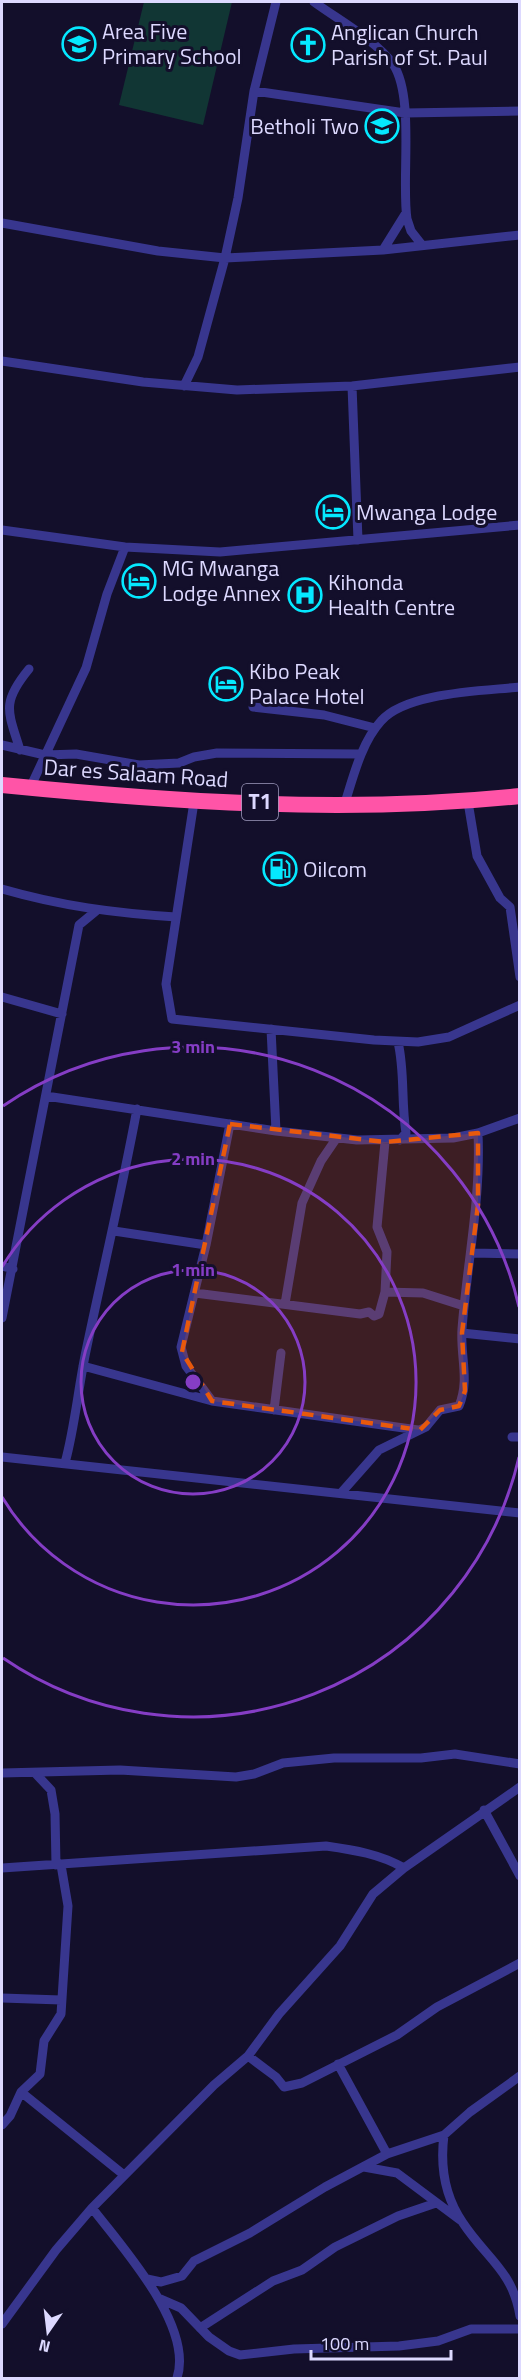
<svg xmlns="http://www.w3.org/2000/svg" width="521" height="2380" viewBox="0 0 521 2380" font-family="'Titillium Web',sans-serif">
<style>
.green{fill:#113634}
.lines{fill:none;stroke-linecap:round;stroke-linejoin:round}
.street{stroke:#38368e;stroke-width:9}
.highway{stroke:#ff54a7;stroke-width:16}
.marked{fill:#e8590c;fill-opacity:0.2;stroke:#e8590c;stroke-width:4.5;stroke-dasharray:12 8;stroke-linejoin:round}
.ring{fill:none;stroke:#853dc5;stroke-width:3}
.labels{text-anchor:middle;stroke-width:6;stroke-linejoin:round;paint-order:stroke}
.shield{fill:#130f2b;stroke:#a09cbf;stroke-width:1.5}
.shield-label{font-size:21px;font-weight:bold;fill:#ddd9ff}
.poi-label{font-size:22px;fill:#ddd9ff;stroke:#130f2b;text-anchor:start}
.street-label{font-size:22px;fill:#ddd9ff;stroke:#130f2b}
.centre{fill:#853dc5;stroke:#130f2b;stroke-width:3}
.ring-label{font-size:18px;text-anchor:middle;font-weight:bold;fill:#853dc5;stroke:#130f2b;stroke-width:6;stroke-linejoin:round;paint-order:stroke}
</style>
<rect width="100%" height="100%" fill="#130f2b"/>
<path class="green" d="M144,2H232L203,125L119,105Z"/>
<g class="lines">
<path class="street" d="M314,2C337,19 377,41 393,64C415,97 401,179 407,219L411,231L422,245
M254,91L405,113L520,111
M2,223L158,251L225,258L383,250L520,235
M383,250L406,213
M2,361L143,382L237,390L352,386L520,367
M184,386L198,357L225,258L238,198L254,91L276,2
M352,386L358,540
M2,530L125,547L220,552L520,525
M253,707L324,715L375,728
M2,745L45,755L76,754L139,765L179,763L194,757L217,753L361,754
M20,750C8,711 1,703 29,669
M30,788L86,668L107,594L125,547
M194,802L166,984L172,1019L374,1040L418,1042L449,1037L520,1005
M468,802L477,856L500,898L510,907L520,977
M344,806C353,778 361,743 381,721C406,692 484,691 520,687
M2,889C61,906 114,913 176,917
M2,997L62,1014
M271,1029L276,1131
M398,1042C405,1072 401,1102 406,1133L400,1140
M46,1096L276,1131L357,1140L453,1138L478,1133L520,1118
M114,1231L206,1245
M472,1253L520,1254
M2,1266L13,1269
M385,1292L423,1293L464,1306
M195,1293L360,1314L369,1312L374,1316L379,1314L385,1292L387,1252L377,1227L385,1142
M285,1304L302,1203L321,1161L336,1139
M2,1318L79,925L96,911
M462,1333L520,1339
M83,1366L212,1401L418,1430
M212,1401L186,1366L181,1347L206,1245L230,1124
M274,1410L281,1353
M512,1437H520
M2,1457L520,1513
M65,1463C75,1426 78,1389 86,1351C103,1270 122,1190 137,1109
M341,1493L379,1450L426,1427L440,1410L459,1406C470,1380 460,1356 462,1329C467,1263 481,1200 478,1133
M2,1773L120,1770L236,1777L254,1774L283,1763L334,1758H421L455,1754L520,1764
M35,1773L51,1790L55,1814L56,1865
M484,1810L520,1876
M2,1868L326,1846C354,1850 380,1854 404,1868
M2,1998L61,2000
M248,2056L276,2077L284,2087L302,2083L397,2035L437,2007L520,1963
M338,2064L387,2154
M21,2092L124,2175
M2,2125L10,2116L21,2092L40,2074L44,2041L61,2014L68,1906L61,1865
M444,2135C440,2166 445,2197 463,2223C486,2258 513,2271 520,2316
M364,2167L397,2173L460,2220
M92,2208C122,2247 194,2326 177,2378
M147,2279L161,2282L182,2276L194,2261L250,2233L325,2187L387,2154L444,2135L470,2112L520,2076
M158,2298L181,2308L209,2337L229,2351L240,2355L294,2349L399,2346L438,2341L471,2329H520
M2,2324L56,2250L92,2208L214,2085L248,2056L279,2014L340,1946L373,1894L404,1868L520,1787
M200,2328L273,2281L302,2270L335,2247L398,2216L436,2203"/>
<path class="highway" d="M2,785C173,802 348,814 520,796"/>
</g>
<path class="marked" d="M230,1124L385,1142L478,1133V1205L462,1333L465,1391L459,1406L440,1410L420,1430L212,1401L182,1352Z"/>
<g class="ring">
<circle cx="193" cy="1382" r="112"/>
<path d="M2 1267A223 223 0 1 1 2 1497"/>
<path d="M519 1457A335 335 0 0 1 3 1658M3 1106A335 335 0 0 1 519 1307"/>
</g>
<defs>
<g id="school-ring" transform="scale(1.725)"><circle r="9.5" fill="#130f2b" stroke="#05e8ff" stroke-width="1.5"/><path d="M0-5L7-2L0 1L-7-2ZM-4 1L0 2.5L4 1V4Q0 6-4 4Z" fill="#05e8ff"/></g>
<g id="church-ring" transform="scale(1.725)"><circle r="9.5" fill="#130f2b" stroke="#05e8ff" stroke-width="1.5"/><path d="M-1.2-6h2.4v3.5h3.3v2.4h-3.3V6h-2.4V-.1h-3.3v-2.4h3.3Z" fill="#05e8ff"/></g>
<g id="hotel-ring" transform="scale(1.725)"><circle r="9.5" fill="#130f2b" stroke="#05e8ff" stroke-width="1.5"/><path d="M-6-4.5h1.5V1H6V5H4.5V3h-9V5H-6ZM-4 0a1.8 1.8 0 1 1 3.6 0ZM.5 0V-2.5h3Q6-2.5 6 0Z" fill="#05e8ff"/></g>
<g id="hospital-ring" transform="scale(1.725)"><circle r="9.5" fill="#130f2b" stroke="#05e8ff" stroke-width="1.5"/><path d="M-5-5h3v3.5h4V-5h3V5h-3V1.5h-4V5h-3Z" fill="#05e8ff"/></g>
<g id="fuel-ring" transform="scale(1.725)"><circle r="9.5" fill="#130f2b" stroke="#05e8ff" stroke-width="1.5"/><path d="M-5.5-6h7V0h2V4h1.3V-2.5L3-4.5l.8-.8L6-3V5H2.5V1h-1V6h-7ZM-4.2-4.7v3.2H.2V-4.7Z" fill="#05e8ff"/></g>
</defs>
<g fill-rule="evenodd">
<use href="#school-ring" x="79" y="44"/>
<use href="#church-ring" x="308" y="45"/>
<use href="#school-ring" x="382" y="126"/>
<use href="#hotel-ring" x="333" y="512"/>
<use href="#hotel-ring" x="139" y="581"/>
<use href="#hospital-ring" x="305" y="595"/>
<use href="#hotel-ring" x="226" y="684"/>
<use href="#fuel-ring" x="280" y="869"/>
</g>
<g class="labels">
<rect class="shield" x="242" y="784" width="36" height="36" rx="4.5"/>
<g class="shield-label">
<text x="260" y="809">T1</text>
</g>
<g class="poi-label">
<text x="102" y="39">Area Five<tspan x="102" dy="25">Primary School</tspan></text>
<text x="331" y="40">Anglican Church<tspan x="331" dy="25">Parish of St. Paul</tspan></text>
<text x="359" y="134" text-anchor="end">Betholi Two</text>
<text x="356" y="520">Mwanga Lodge</text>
<text x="162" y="576">MG Mwanga<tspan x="162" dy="25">Lodge Annex</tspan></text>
<text x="328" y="590">Kihonda<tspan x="328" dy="25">Health Centre</tspan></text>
<text x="249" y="679">Kibo Peak<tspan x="249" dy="25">Palace Hotel</tspan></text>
<text x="303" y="877">Oilcom</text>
</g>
<g class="street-label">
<text transform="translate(136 773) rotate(4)" y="8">Dar es Salaam Road</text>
</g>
</g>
<circle cx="193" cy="1382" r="9" class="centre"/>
<g class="ring-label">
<text x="193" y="1053">3 min</text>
<text x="193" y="1165">2 min</text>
<text x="193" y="1276">1 min</text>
</g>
<rect width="521" height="2380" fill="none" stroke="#ddd9ff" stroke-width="6"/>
<g transform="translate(48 2332) rotate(194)" stroke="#130f2b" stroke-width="4.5" paint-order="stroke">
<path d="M0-4.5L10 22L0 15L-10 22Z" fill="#ddd9ff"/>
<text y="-9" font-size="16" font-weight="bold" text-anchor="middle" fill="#ddd9ff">N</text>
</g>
<path d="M311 2350v9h140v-9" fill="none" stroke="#ddd9ff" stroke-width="3"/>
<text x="320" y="2350" font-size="18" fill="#ddd9ff" stroke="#130f2b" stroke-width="4.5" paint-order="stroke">100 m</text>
</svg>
